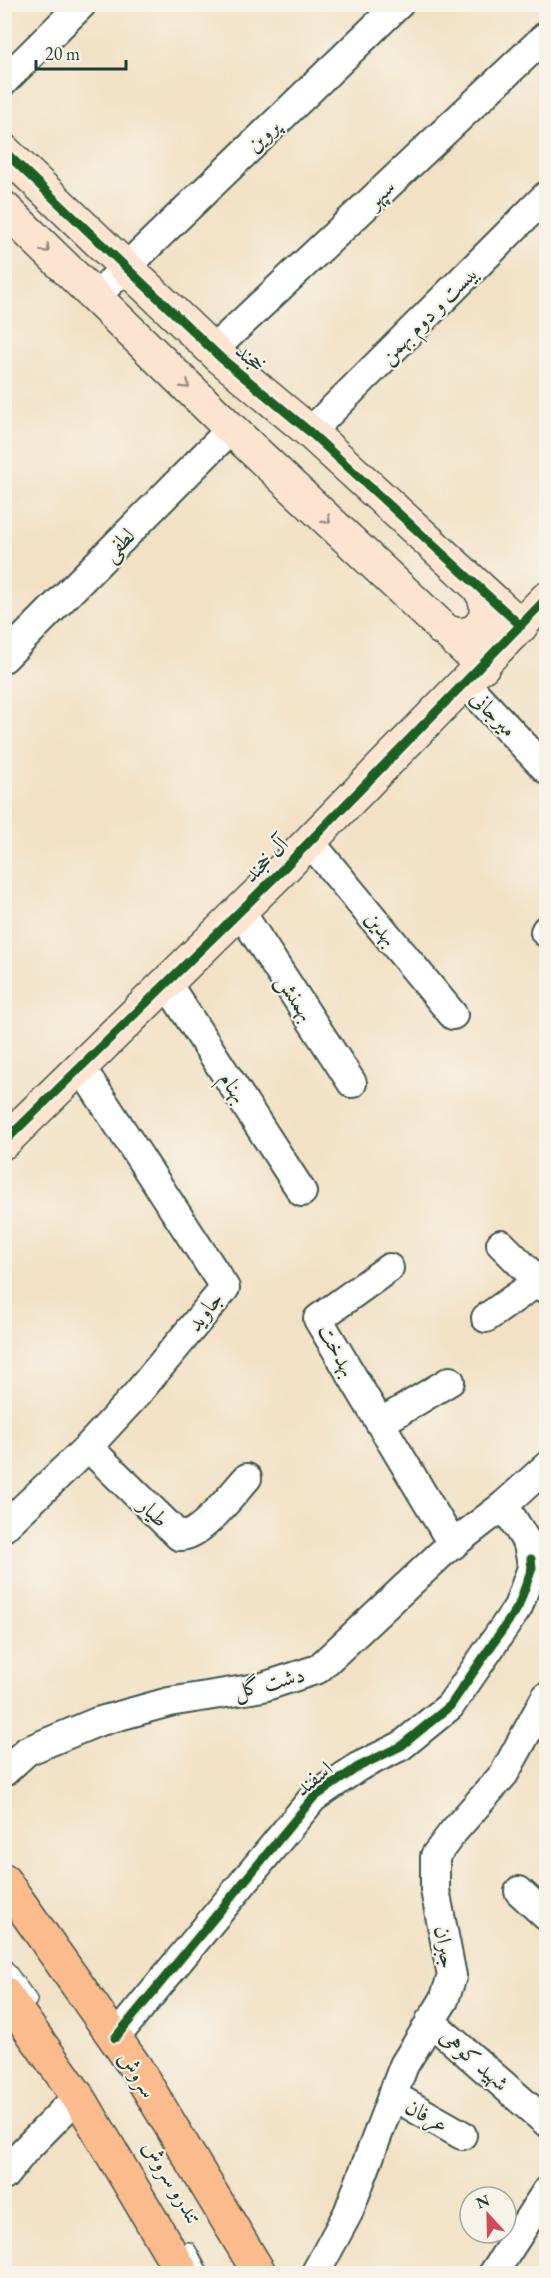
<svg xmlns="http://www.w3.org/2000/svg" width="551" height="2278" viewBox="0 0 551 2278" font-family="'EB Garamond',Amiri,serif">
<style>
.lines{fill:none;stroke-linecap:round;stroke-linejoin:round}
.lane-casing{stroke:#3f564a;stroke-width:18}
.street-casing{stroke:#3f564a;stroke-width:32}
.secondary-casing{stroke:#3f564a;stroke-width:36}
.primary-casing{stroke:#3f564a;stroke-width:36}
.lane{stroke:#fff;stroke-width:15}
.street{stroke:#fff;stroke-width:28}
.secondary{stroke:#fde4d1;stroke-width:33}
.primary{stroke:#fbbb8d;stroke-width:33}
.cycleway-casing{stroke:#f7f3e8;stroke-width:13}
.cycleway{stroke:#1b5e20;stroke-width:9}
.oneway{stroke:#8e9082}
.labels{text-anchor:middle;stroke-width:4.5;stroke-linejoin:round;paint-order:stroke}
.street-label{font-size:22px;fill:#1f3d34;stroke:#f7f3e8}
</style>
<rect width="100%" height="100%" fill="#f7f3e8"/>
<filter id="ink" filterUnits="userSpaceOnUse"><feTurbulence type="fractalNoise" baseFrequency=".0167" numOctaves="2"/><feDisplacementMap in="SourceGraphic" scale="12" xChannelSelector="R" yChannelSelector="G"/><feConvolveMatrix kernelMatrix="1 2 1 2 8 2 1 2 1" color-interpolation-filters="sRGB"/></filter>
<filter id="wash" filterUnits="userSpaceOnUse"><feTurbulence type="fractalNoise" baseFrequency=".008" numOctaves="4" result="noise"/><feDisplacementMap in="SourceGraphic" scale="24" xChannelSelector="R" yChannelSelector="G"/><feGaussianBlur stdDeviation="1.35" result="paint"/><feColorMatrix in="noise" values="0 0 0 0 0 0 0 0 0 0 0 0 0 0 0 0 0 1.4 0 .05"/><feComposite in="paint" operator="in"/></filter>
<g filter="url(#wash)">
<rect width="100%" height="100%" fill="#f2e1c5"/>
</g>
<g filter="url(#ink)">
<g class="lines">
<g class="lane-casing">
<path id="lane" d="M4,1966L29,2000
M188,2250L201,2274"/>
</g>
<g class="street-casing">
<path id="street" d="M4,81L82,4
M95,297L399,4
M213,350L546,36
M310,432L546,196
M4,658L231,429
M466,684L546,769
M310,842L453,1015
M240,911L352,1083
M545,932L546,930
M166,982L302,1192
M501,1244L546,1289
M389,1268L318,1319L453,1545
M486,1318L539,1281
M380,1423L450,1381
M88,1447L179,1536C200,1538 232,1494 247,1478
M504,1505L528,1544L531,1559L546,1567
M4,1527L88,1447L136,1395L225,1288L80,1066
M4,1772L27,1751L97,1722L169,1702L263,1687L318,1669L443,1552L504,1505L546,1467
M519,1891L546,1916
M430,2021L546,2122
M115,2038L313,1798L358,1767L401,1746L450,1706L518,1607L532,1568L531,1559
M392,2095L462,2135
M4,2176L24,2151L78,2096
M315,2274L348,2213L404,2065L444,2000L452,1976L435,1890V1856L453,1832L504,1774L546,1697
M493,2274L546,2192"/>
</g>
<g class="secondary-casing">
<path id="secondary" d="M4,151L221,358L310,432L521,626
M4,208L231,429L483,666
M441,628C472,649 501,616 478,587
M4,1142L278,874L546,599"/>
</g>
<g class="primary-casing">
<path id="primary" d="M4,1881L136,2068L260,2274
M4,1993L81,2101L183,2274"/>
</g>
<use href="#lane" class="lane"/>
<use href="#street" class="street"/>
<use href="#secondary" class="secondary"/>
<use href="#primary" class="primary"/>
<g class="cycleway-casing">
<path id="cycleway" d="M4,151L221,358L310,432L521,626
M4,1142L278,874L546,599
M115,2038L313,1798L358,1767L401,1746L450,1706L518,1607L532,1568L531,1559"/>
</g>
<use href="#cycleway" class="cycleway"/>
</g>
<defs><path id="oneway-chevron" d="M-2-3.5L2.5 0L-2 3.5" fill="none" stroke-width="1.6" stroke-linecap="round" stroke-linejoin="round" transform="scale(1.5)"/></defs>
<g class="oneway">
<use href="#oneway-chevron" transform="translate(46 249) rotate(44)"/>
<use href="#oneway-chevron" transform="translate(186 385) rotate(44)"/>
<use href="#oneway-chevron" transform="translate(327 520) rotate(43)"/>
</g>
</g>
<g class="labels">
<g class="street-label">
<text transform="translate(262 135) rotate(-44)" y="8">پروین</text>
<text transform="translate(380 193) rotate(-43)" y="8">سپهر</text>
<text transform="translate(428 314) rotate(-45)" y="8">بیست و دوم بهمن</text>
<text transform="translate(251 357) rotate(40)" y="8">خجند</text>
<text transform="translate(118 544) rotate(-45)" y="8">لطفی</text>
<text transform="translate(494 713) rotate(46)" y="8">میرجانی</text>
<text transform="translate(265 859) rotate(-45)" y="8">آل خجند</text>
<text transform="translate(382 928) rotate(51)" y="8">بهدین</text>
<text transform="translate(296 997) rotate(57)" y="8">بهمنش</text>
<text transform="translate(234 1087) rotate(57)" y="8">بهنام</text>
<text transform="translate(204 1311) rotate(-53)" y="8">جاوید</text>
<text transform="translate(338 1350) rotate(62)" y="8">بهدخت</text>
<text transform="translate(154 1512) rotate(45)" y="8">طیار</text>
<text transform="translate(269 1682) rotate(-14)" y="8">دشت گل</text>
<text transform="translate(313 1778) rotate(-39)" y="8">اسفند</text>
<text transform="translate(446 1947) rotate(80)" y="8">جبران</text>
<text transform="translate(475 2059) rotate(41)" y="8">شهید کوهی</text>
<text transform="translate(138 2074) rotate(57)" y="8">سروش</text>
<text transform="translate(427 2115) rotate(30)" y="8">عرفان</text>
<text transform="translate(173 2182) rotate(59)" y="8">تندرو سروش</text>
</g>
</g>
<rect width="551" height="2278" fill="none" stroke="#f7f3e8" stroke-width="24"/>
<g transform="translate(488 2215) rotate(338)"><circle r="28" fill="#f7f3e8" stroke="#a1aaa0" stroke-width="1.5"/>
<path d="M0-4.5L10 22L0 15L-10 22Z" fill="#d1495b"/>
<text y="-9" font-size="16" font-weight="bold" text-anchor="middle" fill="#1f3d34">N</text>
</g>
<path d="M36 60v9h90v-9" fill="none" stroke="#1f3d34" stroke-width="3"/>
<text x="45" y="60" font-size="18" fill="#1f3d34" stroke="#f7f3e8" stroke-width="4.5" paint-order="stroke">20 m</text>
</svg>
